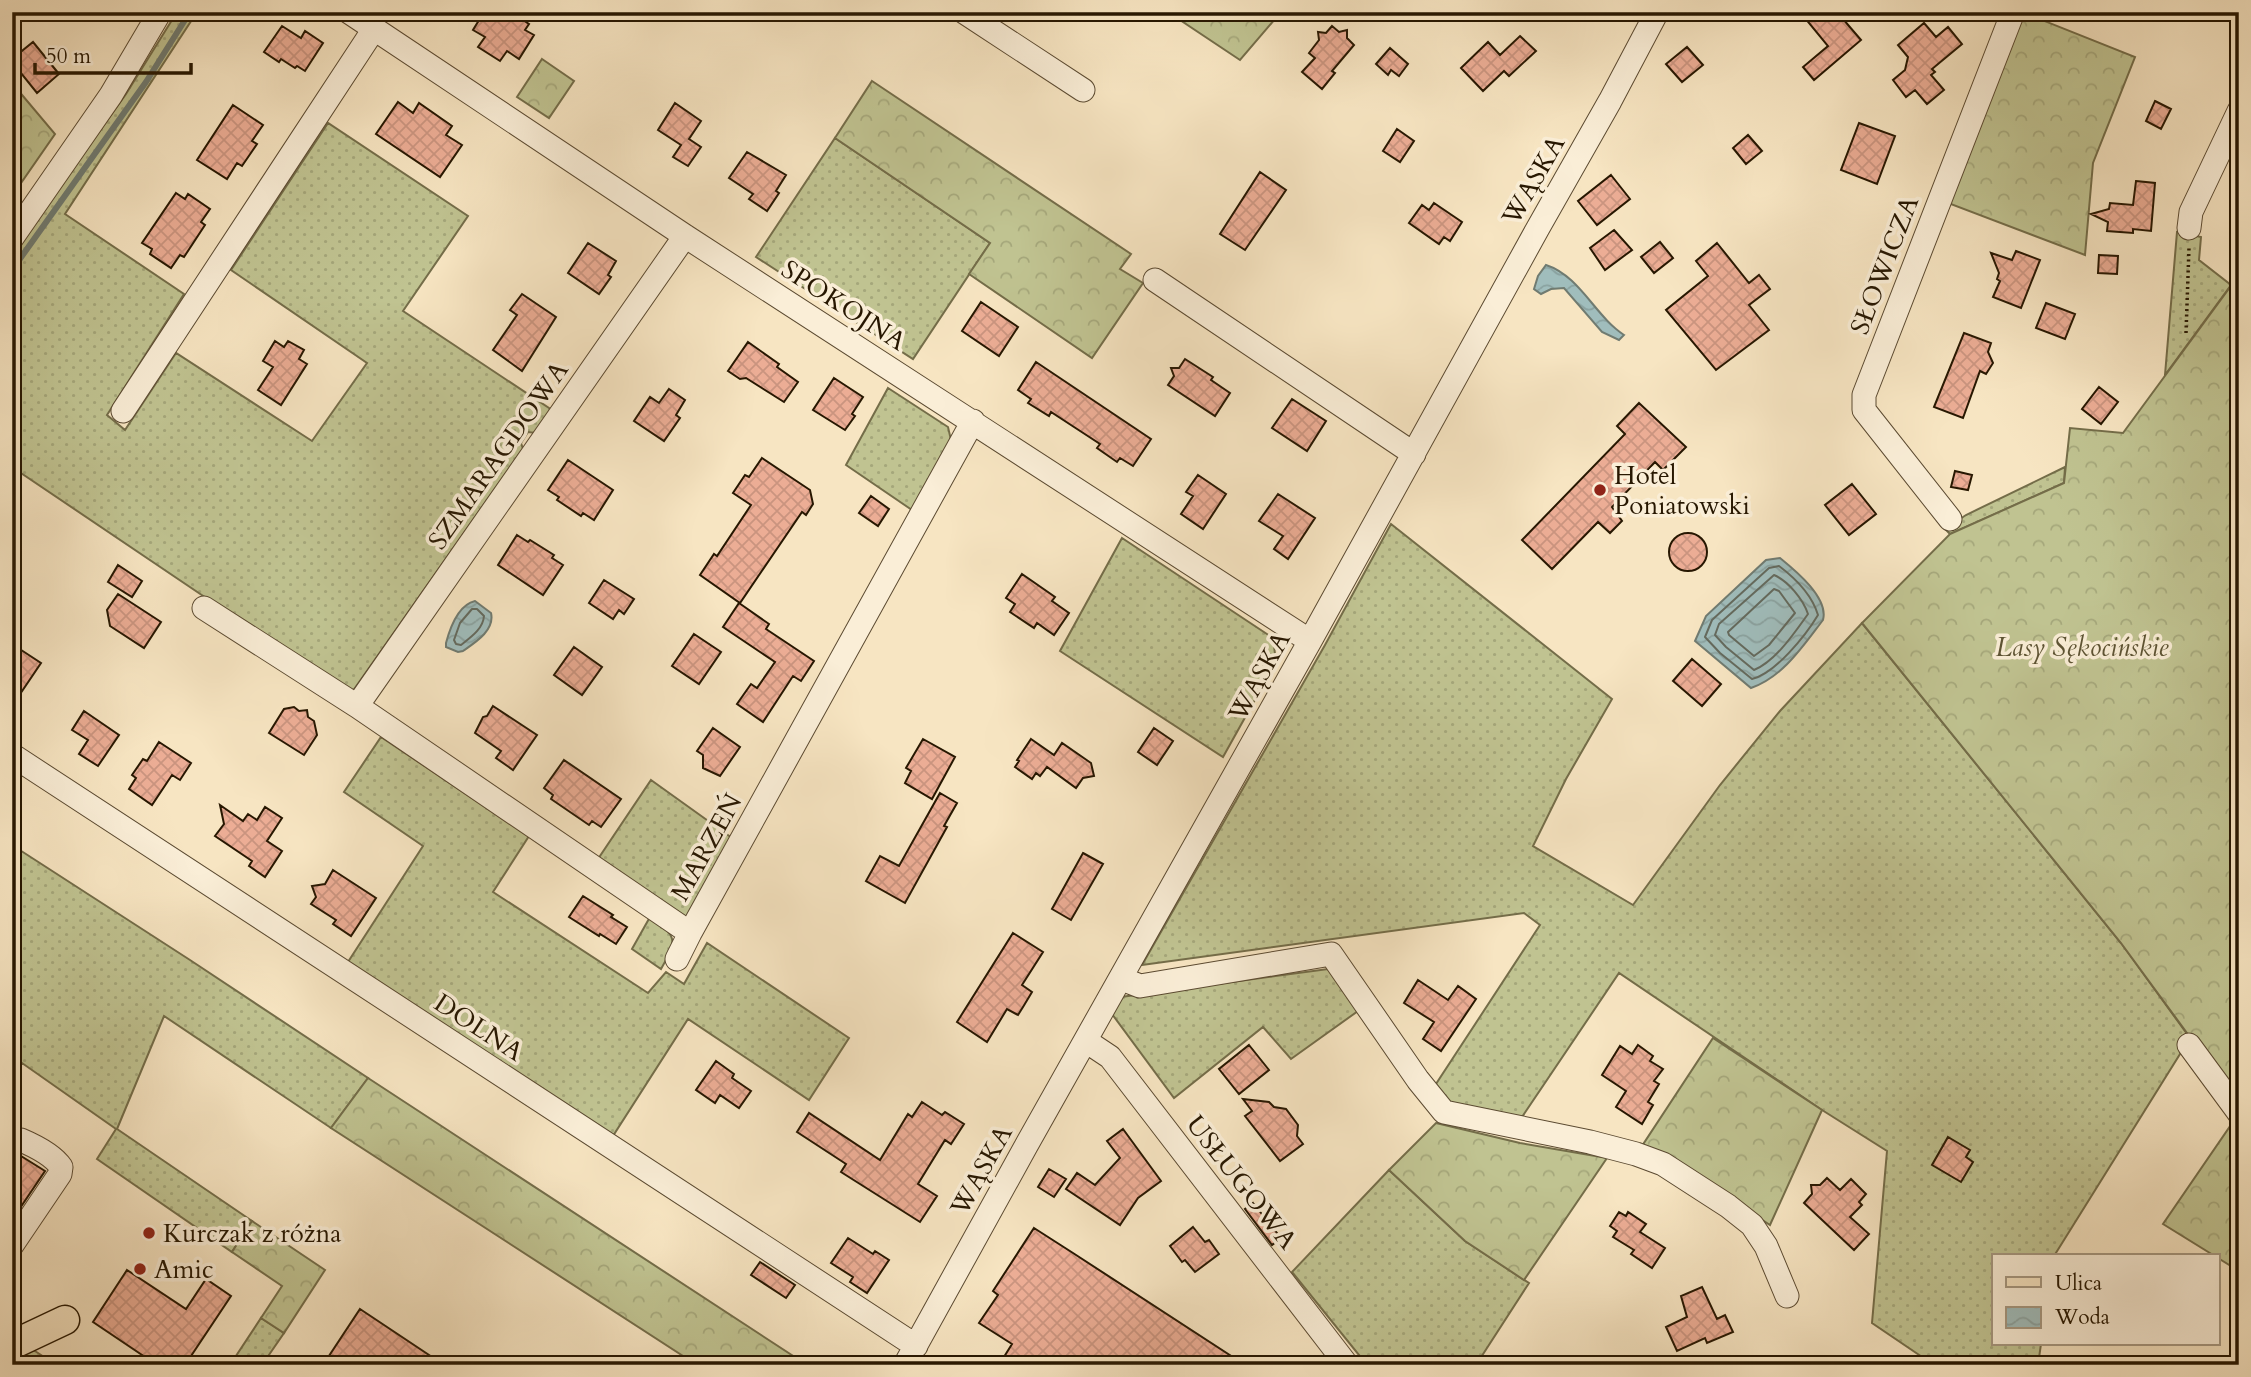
<svg xmlns="http://www.w3.org/2000/svg" width="2251" height="1377" viewBox="0 0 2251 1377" font-family="Cardo,serif">
<style>
.grass{fill:url(#grass-dots);stroke:#746d49;stroke-width:2}
.forest{fill:url(#forest-crowns);stroke:#746d49;stroke-width:2}
.water{fill:url(#water-waves);stroke:#707b71;stroke-width:2}
.lines{fill:none;stroke-linecap:round;stroke-linejoin:round}
.shore{stroke:#646a5e;stroke-width:2}
.stream{stroke:#707b71;stroke-width:6}
.building{fill:url(#building-cross-hatch);stroke:#271701;stroke-width:2}
.minor-casing{stroke:#5b4a31;stroke-width:25}
.major-casing{stroke:#271701;stroke-width:31}
.path{stroke:#271701;stroke-width:3.5;stroke-dasharray:2 3.5;stroke-linecap:butt}
.minor{stroke:#faeed7;stroke-width:23}
.major{stroke:#f7e5c2;stroke-width:28}
.poi-dot{fill:#8f2418;stroke:#faeed7;stroke-width:2.5}
.labels{text-anchor:middle;stroke-width:7;stroke-linejoin:round;paint-order:stroke}
.street-label{font-size:26px;fill:#271701;stroke:#faeed7}
.poi-label{font-size:26px;fill:#271701;stroke:#faeed7;text-anchor:start}
.park-label{font-size:26px;font-style:italic;fill:#5d5333;stroke:#faeed7}
</style>
<defs>
<pattern id="grass-dots" width="8" height="8" patternUnits="userSpaceOnUse" patternTransform="scale(1.75)"><rect width="8" height="8" fill="#c0c391"/><path d="M2 2h.1M6 6h.1" fill="none" stroke="#a5a77b" stroke-width="1.8" stroke-linecap="round"/></pattern>
<pattern id="forest-crowns" width="20" height="18" patternUnits="userSpaceOnUse" patternTransform="scale(1.75)"><rect width="20" height="18" fill="#c0c391"/><path d="M2 6a3 3 0 1 1 6 0M12 15a3 3 0 1 1 6 0" fill="none" stroke="#a5a77b"/></pattern>
<pattern id="water-waves" width="16" height="10" patternUnits="userSpaceOnUse" patternTransform="scale(1.75)"><rect width="16" height="10" fill="#a0bdbc"/><path d="M0 5q4-4 8 0t8 0" fill="none" stroke="#8aa2a0"/></pattern>
<pattern id="building-cross-hatch" width="8" height="8" patternUnits="userSpaceOnUse" patternTransform="scale(1.75)"><rect width="8" height="8" fill="#ecad95"/><path d="M0 0l8 8M0 8l8-8" fill="none" stroke="#ca947f"/></pattern>
</defs>
<rect width="100%" height="100%" fill="#f7e5c2"/>
<filter id="stains"><feTurbulence type="fractalNoise" baseFrequency=".00286" numOctaves="4"/><feColorMatrix values="0 0 0 0 .2 0 0 0 0 .09 0 0 0 0 .02 0 0 0 .5 -.17"/></filter>
<radialGradient id="worn" r=".72"><stop offset=".6" stop-color="#630" stop-opacity="0"/><stop offset="1" stop-color="#630" stop-opacity=".3"/></radialGradient>
<path class="grass" d="M177,12H197L65,214L184,294L107,415L125,430L176,353L312,441L367,363L231,270L328,123L468,216L403,311L552,410L536,433L528,432L521,443L523,449L350,695L12,467V253L126,94Z
M835,138L990,243L913,359L756,257Z
M2177,232L2201,237L2199,260L2231,285L2165,375Z
M888,388L948,427L951,440L912,510L846,465Z
M2065,467L2064,483L1950,534L1945,529L1966,515Z
M1391,524L1612,699L1566,779L1533,846L1633,905L1720,785L1780,711L1862,623L2121,943L2190,1038L2054,1256H1994V1344H2041L2038,1365H1934L1872,1323L1887,1151L1822,1110L1619,973L1520,1120L1447,1106L1434,1087L1540,925L1524,913L1142,965L1325,645Z
M1122,538L1273,638L1276,662L1223,757L1060,651Z
M381,737L529,836L493,892L648,993L666,972L684,984L707,943L849,1038L809,1100L688,1019L611,1139L348,962L423,846L344,792Z
M651,780L732,838L688,918L598,859Z
M12,845L190,960L368,1078L331,1128L164,1016L117,1129L252,1221L232,1252L97,1159L116,1129L22,1063L12,1076Z
M650,917C677,936 678,939 661,969L632,949Z
M1328,969L1358,1011L1291,1059L1263,1027L1174,1098L1112,1014L1121,997Z
M1389,1170L1465,1241L1529,1283L1476,1365H1367L1292,1272Z
M261,1318L284,1333L262,1365H230Z
M29,1347L56,1365H20L12,1360V1356Z"/>
<path class="forest" d="M1168,12H1281L1240,60Z
M2022,12L2135,57L2093,163L2085,255L1948,203Z
M542,59L574,81L549,118L517,97Z
M872,81L1131,254L1120,269L1143,283L1092,358L969,274L990,243L835,138Z
M12,83L55,134L12,196Z
M2239,275V1104L2121,943L1862,623L1950,534L2064,483L2070,428L2123,433Z
M1713,1038L1822,1110L1770,1225L1656,1150L1642,1146Z
M368,1078L807,1365H697L331,1128Z
M2235,1119L2239,1124V1271L2163,1224Z
M1436,1123L1520,1143L1607,1158L1524,1280L1465,1241L1389,1170Z
M252,1221L325,1270L284,1333L261,1318L282,1286L232,1252Z"/>
<path class="water" d="M1546,265C1580,276 1595,316 1624,335L1619,340L1602,332L1564,288L1551,289L1541,294L1534,289L1538,276Z
M1780,558C1796,571 1829,598 1823,620C1803,646 1783,677 1751,688L1695,641L1706,616L1766,560Z
M475,601L491,613C495,630 476,642 463,651L458,652L446,647V643C450,628 458,605 475,601Z"/>
<g class="lines">
<path class="shore" d="M1779,566C1795,578 1812,595 1818,615C1806,635 1775,674 1752,679L1720,653L1705,637L1712,620L1769,568Z
M1774,575C1788,581 1803,599 1808,614C1795,632 1776,661 1754,670L1726,647L1715,635L1719,624Z
M1774,589L1779,591L1795,613L1769,645L1754,656L1729,635L1728,632Z
M472,609H477L484,616C483,629 471,637 461,645L456,644L454,640L460,623Z"/>
<path class="stream" d="M12,270L146,82L190,12"/>
</g>
<path class="building" d="M484,12H511L529,24L525,30L534,35L519,59L507,51L500,61L478,47L485,37L473,30Z
M1800,12H1837L1861,40L1814,80L1803,67L1828,46Z
M1924,23L1936,37L1948,27L1962,44L1932,69L1935,72L1931,75L1944,90L1927,104L1915,90L1906,97L1893,80L1905,70L1908,57L1898,45Z
M282,26L301,38L305,31L323,43L305,71L297,66L295,68L281,59L279,62L264,52Z
M1332,26L1339,32L1347,30V38L1354,45L1332,71L1335,73L1322,89L1302,72L1315,58L1309,53L1319,40L1318,32L1326,33Z
M1520,36L1536,51L1509,76L1504,71L1483,91L1461,68L1488,42L1500,55Z
M33,42L59,74L37,93L12,62V59Z
M1687,47L1703,65L1682,82L1666,64Z
M1390,48L1408,64L1399,76L1391,70L1388,75L1376,64Z
M2155,101L2171,109L2161,129L2146,121Z
M398,102L413,113L419,103L452,126L446,135L462,145L440,177L376,134Z
M675,103L701,121L689,139L701,147L688,166L673,157L681,145L658,130Z
M233,105L263,125L252,141L257,144L242,166L237,163L227,179L197,160Z
M1859,123L1895,136L1877,184L1841,170Z
M1397,129L1414,141L1400,162L1383,151Z
M1748,135L1762,151L1746,164L1733,148Z
M747,152L786,175L776,191L779,193L767,211L749,199L753,194L729,178Z
M1260,172L1286,190L1245,250L1220,234Z
M1611,175L1630,199L1597,225L1578,201Z
M2136,181L2155,183L2151,231L2133,229V233L2107,231L2108,222L2091,214L2109,209L2110,203L2133,205Z
M176,193L185,199L188,194L210,209L201,222L205,225L184,257L180,255L171,268L150,254L152,249L142,243Z
M1434,203L1462,222L1450,241L1444,237L1439,244L1409,223L1422,205L1429,210Z
M1614,230L1632,250L1605,270L1590,248Z
M1660,242L1673,258L1654,273L1641,257Z
M588,243L616,261L608,275L611,277L599,294L568,273Z
M1717,243L1749,283L1759,275L1770,289L1749,305L1769,330L1716,370L1666,310L1708,276L1696,261Z
M2016,251L2040,260L2021,308L1993,297L2000,281L1997,279L1999,273L1991,253L2012,260Z
M2099,255L2118,256L2117,274L2098,273Z
M522,294L556,317L522,371L493,350L517,315L510,310Z
M981,302L1018,327L999,356L962,331Z
M2046,303L2075,314L2065,339L2036,328Z
M1964,333L1991,343L1988,352L1993,363L1986,374L1980,371L1963,418L1934,407Z
M275,341L284,347L288,341L304,350L299,359L307,364L281,405L258,390L273,367L263,361Z
M748,342L779,364L777,367L798,382L784,402L746,378L740,379L728,371Z
M1185,359L1213,377L1211,380L1230,393L1215,416L1168,385L1174,376L1171,368H1179Z
M1036,362L1151,439L1133,466L1120,458L1117,462L1097,448L1100,444L1074,427L1051,412L1049,416L1028,403L1031,399L1018,390Z
M834,378L863,397L852,414L855,416L845,430L813,410Z
M2099,387L2118,402L2101,424L2082,409Z
M669,389L685,400L676,415L680,418L664,441L634,421L650,397L659,403Z
M1292,399L1326,421L1307,451L1272,428Z
M1639,403L1686,447L1663,470L1655,462L1612,507L1622,521L1610,533L1598,522L1552,569L1522,540L1625,434L1617,426Z
M762,458L810,490L813,504L806,515L802,512L740,603L700,575L714,554L717,556L751,505L733,493L745,475L749,477Z
M568,460L613,490L594,520L583,513L581,516L557,500L559,497L548,490Z
M1955,471L1972,475L1968,490L1951,487Z
M1198,475L1226,494L1203,529L1181,514L1193,496L1186,492Z
M1852,484L1876,514L1849,535L1825,505Z
M1278,494L1315,518L1288,559L1274,549L1283,536L1259,521Z
M871,496L889,509L878,526L859,513Z
M1669 552a19 19 0 1 1 38 0a19 19 0 1 1-38 0Z
M517,535L528,542L530,540L554,555L552,558L563,565L543,595L498,565Z
M118,565L142,581L132,597L108,582Z
M1022,574L1055,597L1052,601L1069,613L1054,635L1037,623L1034,628L1010,612L1015,604L1006,598Z
M604,580L634,599L624,614L619,610L613,619L589,603Z
M118,594L161,622L144,648L110,626L107,610Z
M739,603L769,624L766,629L814,661L801,681L793,676L763,722L737,704L751,684L757,688L775,662L723,627Z
M694,634L721,652L699,684L672,666Z
M12,644L41,663L12,706Z
M574,647L602,667L582,695L554,675Z
M1692,659L1721,684L1702,706L1673,681Z
M493,706L537,735L513,770L496,758L501,751L475,733L483,717L487,716Z
M294,707L299,711L307,710L308,717L314,721L317,735L304,755L269,733L284,709Z
M84,711L119,735L98,766L79,754L88,740L72,730Z
M713,728L740,747L720,776L703,768V755L697,751Z
M1154,728L1173,741L1157,765L1138,752Z
M923,739L955,757L932,799L905,783L911,771L906,768Z
M1031,739L1054,755L1062,743L1091,763L1094,776L1083,778L1076,788L1047,767L1040,776L1036,773L1032,779L1015,767L1019,761L1017,760Z
M159,742L191,763L180,780L172,775L152,805L129,789L136,778L132,775L143,759L147,761Z
M564,760L621,799L601,827L592,821L589,825L551,799L553,795L544,788Z
M940,793L957,803L944,826L947,827L905,903L866,881L880,856L899,866Z
M220,805L243,821L248,814L257,820L265,807L282,818L267,841L282,851L265,877L249,866L252,861L215,836L224,824Z
M1083,853L1103,864L1071,920L1052,909Z
M333,870L376,898L351,936L333,924L336,920L311,904L316,897L312,886L325,884Z
M583,896L613,915L611,917L627,927L616,944L600,934L599,936L569,917Z
M1013,933L1043,952L1022,985L1032,992L1023,1007L1018,1015L1007,1009L987,1042L957,1022Z
M1418,980L1448,1000L1458,986L1476,999L1441,1051L1423,1039L1434,1022L1404,1003Z
M1249,1045L1269,1070L1239,1094L1219,1069Z
M1638,1045L1653,1056L1650,1061L1663,1069L1654,1081L1659,1084L1648,1102L1653,1105L1642,1124L1616,1107L1626,1091L1602,1075L1620,1046L1632,1054Z
M716,1061L734,1074L732,1078L751,1091L739,1108L720,1095L715,1103L696,1090Z
M1243,1099L1269,1102L1274,1107L1286,1109L1298,1125L1297,1136L1303,1144L1280,1161L1245,1116L1252,1111Z
M922,1102L942,1115L945,1112L964,1124L951,1144L945,1140L918,1184L937,1196L920,1222L841,1172L846,1164L797,1132L809,1113L880,1160L908,1114L912,1117Z
M1123,1129L1161,1181L1138,1198L1120,1225L1066,1189L1077,1173L1095,1185L1120,1158L1107,1141Z
M1948,1137L1970,1150L1966,1157L1973,1162L1961,1182L1932,1165Z
M21,1156L45,1171L12,1220V1158Z
M1049,1169L1066,1179L1054,1197L1038,1187Z
M1827,1178L1840,1190L1851,1179L1866,1194L1859,1202L1862,1205L1850,1217L1869,1234L1854,1250L1804,1203L1812,1194L1811,1185H1820Z
M1253,1203L1281,1238L1272,1245L1245,1209Z
M1619,1212L1626,1216L1628,1212L1646,1224L1640,1232L1665,1248L1652,1268L1631,1254L1634,1250L1613,1237L1617,1231L1610,1226Z
M1193,1227L1205,1242L1209,1240L1219,1254L1195,1272L1185,1260L1182,1262L1170,1246Z
M1034,1228L1073,1253L1245,1365H999L1012,1344L979,1323L998,1295L993,1291Z
M848,1238L873,1254L875,1251L889,1260L867,1293L850,1282L853,1277L831,1263Z
M760,1262L795,1285L786,1298L751,1275Z
M127,1270L186,1309L206,1279L231,1296L185,1365H157L93,1322Z
M1702,1287L1717,1319L1725,1315L1733,1332L1707,1343L1705,1338L1677,1351L1666,1327L1687,1317L1681,1296Z
M360,1309L444,1365H323Z"/>
<g class="lines">
<g class="minor-casing">
<path id="minor" d="M349,12L685,236L1310,641
M964,12L1083,90
M2189,228L2191,212L2239,111
M12,238L111,95L160,12
M1155,280L1414,454
M123,411L374,29
M1950,519L1864,410V395L2013,12
M204,608L357,706L690,933L973,421
M357,706L685,236
M12,755L916,1346
M677,959L690,933
M1122,979L1140,986L1331,954L1418,1080L1444,1112L1590,1142L1636,1154L1663,1164L1728,1206L1752,1225L1766,1246L1787,1296
M1086,1041L1110,1057L1347,1365
M2189,1045L2239,1113
M12,1144L21,1140C35,1146 53,1155 61,1167L60,1174L12,1245
M905,1365L1026,1146L1310,641L1538,228L1610,101L1657,12"/>
</g>
<g class="major-casing">
<path id="major" d="M12,1345L65,1320"/>
</g>
<path class="path" d="M2186,333L2189,248"/>
<use href="#minor" class="minor"/>
<use href="#major" class="major"/>
</g>
<g class="poi-dot">
<circle cx="1600" cy="490" r="7"/>
<circle cx="149" cy="1233" r="7"/>
<circle cx="140" cy="1269" r="7"/>
</g>
<g class="labels">
<g class="street-label">
<text transform="translate(1533 180) rotate(-60)" y="9">WĄSKA</text>
<text transform="translate(1884 265) rotate(-69)" y="9">SŁOWICZA</text>
<text transform="translate(844 305) rotate(33)" y="9">SPOKOJNA</text>
<text transform="translate(498 455) rotate(-55)" y="9">SZMARAGDOWA</text>
<text transform="translate(1259 676) rotate(-61)" y="9">WĄSKA</text>
<text transform="translate(706 847) rotate(-61)" y="9">MARZEŃ</text>
<text transform="translate(479 1027) rotate(33)" y="9">DOLNA</text>
<text transform="translate(981 1170) rotate(-61)" y="9">WĄSKA</text>
<text transform="translate(1242 1182) rotate(52)" y="9">USŁUGOWA</text>
</g>
<g class="poi-label">
<text x="1614" y="484">Hotel<tspan x="1614" dy="30">Poniatowski</tspan></text>
<text x="163" y="1242">Kurczak z różna</text>
<text x="154" y="1278">Amic</text>
</g>
<g class="park-label">
<text x="2082" y="656">Lasy Sękocińskie</text>
</g>
</g>
<rect width="2251" height="1377" fill="none" stroke="#f7e5c2" stroke-width="42"/>
<rect x="14" y="14" width="2223" height="1349" fill="none" stroke="#271701" stroke-width="3.5"/>
<rect x="21" y="21" width="2209" height="1335" fill="none" stroke="#271701" stroke-width="2"/>
<rect x="1992" y="1254" width="228" height="91" fill="#faeed7" stroke="#a69881" stroke-width="2"/>
<rect x="2006" y="1277" width="35" height="10" fill="#f7e5c2" stroke="#a69881" stroke-width="2"/>
<text x="2055" y="1290" font-size="21" fill="#271701">Ulica</text>
<rect x="2006" y="1307" width="35" height="21" fill="url(#water-waves)" stroke="#a69881" stroke-width="2"/>
<text x="2055" y="1324" font-size="21" fill="#271701">Woda</text>
<path d="M35 63v10h156v-10" fill="none" stroke="#271701" stroke-width="3.5"/>
<text x="46" y="63" font-size="21" fill="#271701" stroke="#faeed7" stroke-width="5" paint-order="stroke">50 m</text>
<rect width="100%" height="100%" filter="url(#stains)"/>
<rect width="100%" height="100%" fill="url(#worn)"/>
</svg>
